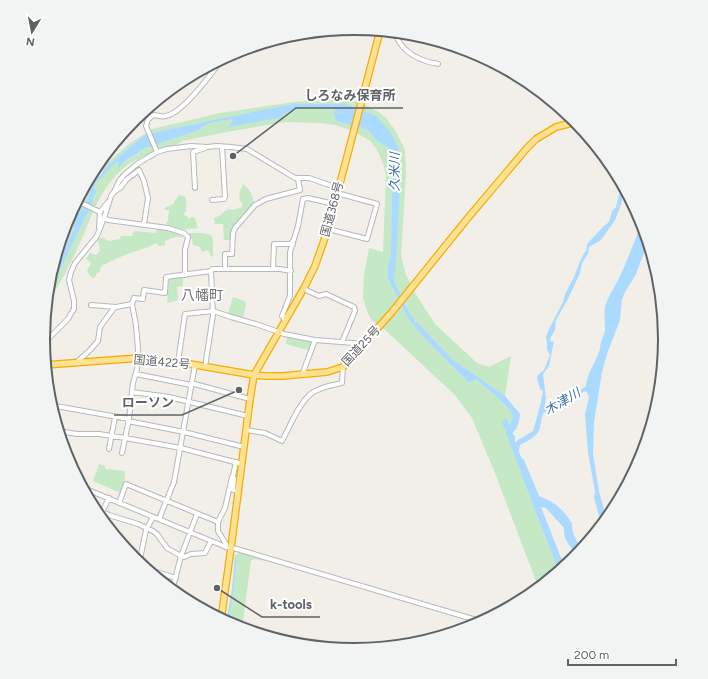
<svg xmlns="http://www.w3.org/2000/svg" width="708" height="679" viewBox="0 0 708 679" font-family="Figtree,'Noto Sans JP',sans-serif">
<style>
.industrial{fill:#e0deda}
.green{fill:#c5e8c5}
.water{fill:#aadaff}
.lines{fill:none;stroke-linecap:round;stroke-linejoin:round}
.minor-casing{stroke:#b5b8bc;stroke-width:6}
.highway-casing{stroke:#f9ab00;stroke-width:8}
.minor{stroke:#fff;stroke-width:4}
.highway{stroke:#fde293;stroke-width:5.5}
.labels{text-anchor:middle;stroke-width:4;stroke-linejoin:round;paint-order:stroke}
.street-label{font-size:12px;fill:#5f6368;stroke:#fff}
.water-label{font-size:13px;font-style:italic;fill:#4174aa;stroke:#fff}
.quarter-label{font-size:14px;fill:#70757a;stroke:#fff}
.rim{fill:none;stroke:#5f6368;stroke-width:2}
.leader{fill:none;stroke:#5f6368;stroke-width:1.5}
.callout-dot{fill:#5f6368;stroke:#fff;stroke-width:1.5}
.callout-label{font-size:13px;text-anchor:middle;font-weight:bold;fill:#5f6368;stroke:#fff;stroke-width:4;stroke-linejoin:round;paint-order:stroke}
</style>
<rect width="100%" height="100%" fill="#f1efe8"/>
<path class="industrial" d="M146,570L172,578L174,580L171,591Z"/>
<path class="green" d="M344,99L355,100L377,111L386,118L395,130L405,150L406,173L401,256L406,275L415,293L435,324L477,363L489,367L511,356L505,396L452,359L417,322L415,323L414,322V320L405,305L394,280L400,189V162L399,149L345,104L252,112L156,132L144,136L132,145L106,167L92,185L89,196L83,208L77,214L73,222L74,229L59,261L51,270L60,242L77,208L89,187L105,165L129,144L152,129L220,113L294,102Z
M305,108L336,109V121L368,130C373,137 380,145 388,147L392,155L391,255L388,265V280L412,324L431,345L469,383L476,379C484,387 510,406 512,415C513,419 511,421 509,424L506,419L503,422L536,513L559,572L539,589L495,473L472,418L455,395L384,329L371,320L366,308L363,298L364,275L369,248L383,252L386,176L383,163L376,148L370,141L362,136L347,129L335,125L319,123L285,122L232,131L182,141C174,147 170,146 160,150C153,152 129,162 125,167C102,187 95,207 84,234C73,258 62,283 46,304L47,292L59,272L93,202V198L97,191L94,188L95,184L117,160L119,166L145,148L199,130C207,121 222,121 233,119L228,126L283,115L287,112Z
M243,184C250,189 252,195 254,203C242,215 238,226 231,240H224L223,224H215L214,218L221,215L225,211L229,209L233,210L242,207V202L240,201L239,194Z
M179,195L186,197C185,204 189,209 183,215L187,216L188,219L192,217L195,218L198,228C188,229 173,232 166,223L168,221L169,210H164L166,207L173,204Z
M157,228L168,230L183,235V237H175L165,241V245L159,246L156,243L149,247L127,254L103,265L100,268V272L97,273L95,277L93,278H92L87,271L91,263L86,259L90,253L96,255L100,251L98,240L100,238H104L106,240L109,241L120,239L121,236H132L134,231L156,233Z
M187,233H203L211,235L213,240V257L211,256L208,250L202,252L200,247L193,245L192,239L189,238Z
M183,277V286L177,287L178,300L167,303L169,281L171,279Z
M233,297L244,301L246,304L243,318L228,314Z
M288,336L313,341L310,349L308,350L286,344L287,337Z
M99,464L105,466V469L125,471L124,486L121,493L93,481Z
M239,552L272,562L254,559L251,560L242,629L235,627L228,624L234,587L237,555Z"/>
<path class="water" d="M295,104H345L376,116L390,132L399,149L400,162V189L396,261L394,280L405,305L415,321L414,322L415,323L417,322L452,359L505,396L520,414L519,422L516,429L513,432V434L515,436V443L518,440L533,431L540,406L543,391L540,389L537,378L538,375L544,370L550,355L547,350V343L546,337L548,331L563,302L565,294L574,277L579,264L584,253L586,251L587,244L604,226L609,222L612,211L616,207L619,195L624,187L626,190L623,194L621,205L615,220L601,240L589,247L588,254L582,263L580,273L568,299L556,320L555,330L550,339L551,342L554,341L549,366L543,374L546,398L544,409L565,395H569L571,393L579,391L586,386C587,373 595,364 599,352C600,349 600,346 601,343C602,338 605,334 605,329C605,321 604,315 605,307C608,296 615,287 620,276C628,259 635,240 642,222L648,242L636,274L625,292L622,299L620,320L607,354L602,372L594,422L593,454L599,491L607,520L602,526L594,498L595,492L588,452L585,414L589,398L587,392L585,391C580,394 578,395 572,396C566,397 560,404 555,408L553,407L546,412H544C541,417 541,422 540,428C537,437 527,441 520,445C518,452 519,455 524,460L539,496C556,503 562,508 572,523C571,531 577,544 583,549L578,555C570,547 563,540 564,528L546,508L541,507L565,568L559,572L536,513L502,422L506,418L509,424C512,421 513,419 512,415C510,406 484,387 476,379L469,383L431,345L412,324L402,307L388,279V265L391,255L392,155L388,147C380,145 373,137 368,130L336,121L334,113L336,109C320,109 296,105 283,115V117L228,127L233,119C222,121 207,121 199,130L145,148L124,162L119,167L117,161L95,184L94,188L97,191L93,198V202L59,272L47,292L48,280L52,272L51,270L59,261L74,229L73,222L77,214L83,208L89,196L92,186L106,167L132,145L144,136L156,132L252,112Z
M235,555H237L234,587L228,624L226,623L232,589Z"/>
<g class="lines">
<g class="minor-casing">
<path id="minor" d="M393,32C397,38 401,46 406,50C414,58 427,62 438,64
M157,152L146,126C147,120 149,118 154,115C158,116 163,117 166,116C183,113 212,73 222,59
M195,188L193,152L205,148
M114,192L121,187L126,180L139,170L144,181L148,198L144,224
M212,200L224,199L225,197L222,147
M79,202L100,212
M104,218L108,220L168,228L184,233L188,237L185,250V275
M99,228L100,212L108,202
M328,229L367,239L377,204L337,193
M225,269V254H232L233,233L235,228L255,205L266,199L300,190L298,179
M273,269L274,244H293L292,242
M304,288L308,291L319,296L326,294L354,307L355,311L342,342
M91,305L116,307
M285,320L282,316L290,296V252L298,226L303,199L308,198L334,204
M178,362L185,314L213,311L231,317L256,324L284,334L315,340L354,343L362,345
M76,363L90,350L98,341L100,327L114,308L116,307L132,304
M205,367L213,315L211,271
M136,374L191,385
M302,375L315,340
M191,383L250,399
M132,392L169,397L248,416
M48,400L49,392L47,340L68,319L72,312L74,309V301L69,280L71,272L75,263L97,236L104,218L111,196L114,192L119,181L124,175L137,164L157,152L167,149L191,146L207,147L217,146L231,147L247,149L295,178H309L338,188
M50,405L129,419
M128,421L184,432L244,447
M246,430L265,433L282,441C289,428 300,401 312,393C320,387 332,385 342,383L343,367
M58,431L77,434H99L125,438L181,448L242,464
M109,449L115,417
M122,453L129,419L133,383L139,362L136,325L132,304L134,298L143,299L144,290L165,293L166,277L211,271L212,269H280L291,271
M232,477L233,476L236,462
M81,487L226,547L237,549L483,622
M119,503L126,484L218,522L225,508L232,477L234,478L233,490L238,491
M92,507L109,515L138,524L153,531L157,534L167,548L181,556L184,557L191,554L205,553L211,541
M102,512L109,498
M159,519L174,482L195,365
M218,522V531L226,544V547
M139,564L146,530L153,517
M144,568L176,578
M172,591L181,556L197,514"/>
</g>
<g class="highway-casing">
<path id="highway" d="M45,365L139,358L178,362L254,375L266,376H283L327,372L343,367L392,312L467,219L527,148L536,139L556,127L576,122
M221,620L231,548L250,399L254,375L304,288L315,266L328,229L380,31"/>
</g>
<use href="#minor" class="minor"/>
<use href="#highway" class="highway"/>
</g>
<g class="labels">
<g class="street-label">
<text transform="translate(332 209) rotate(-75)" y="4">国道368号</text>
<text transform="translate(361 346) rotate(-47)" y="4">国道25号</text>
<text transform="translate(162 362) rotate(5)" y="4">国道422号</text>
</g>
<g class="water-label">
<text transform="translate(394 172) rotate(-89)" y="5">久米川</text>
<text transform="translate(562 401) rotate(-31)" y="5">木津川</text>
</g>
<g class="quarter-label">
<text x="202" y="300">八幡町</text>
</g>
</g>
<path d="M0 0H708V679H0ZM50 339a304 304 0 1 1 608 0a304 304 0 1 1-608 0Z" fill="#f2f3f3" fill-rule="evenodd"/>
<path class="rim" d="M50 339a304 304 0 1 1 608 0a304 304 0 1 1-608 0Z"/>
<path class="leader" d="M233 156L296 108H403M239 390L182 415H114M217 588L262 617H320"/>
<g class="callout-dot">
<circle cx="233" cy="156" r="4"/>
<circle cx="239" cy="390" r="4"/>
<circle cx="217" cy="588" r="4"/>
</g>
<g class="callout-label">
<text x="350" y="100">しろなみ保育所</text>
<text x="148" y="407">ローソン</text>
<text x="291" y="609">k-tools</text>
</g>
<g transform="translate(32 32) rotate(190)" stroke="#ffffff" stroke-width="3" paint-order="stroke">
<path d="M0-3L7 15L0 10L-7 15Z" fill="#5f6368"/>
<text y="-6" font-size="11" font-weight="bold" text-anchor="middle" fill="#5f6368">N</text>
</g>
<path d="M568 659v6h108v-6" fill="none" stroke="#5f6368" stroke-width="2"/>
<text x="574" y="659" font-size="12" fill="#5f6368" stroke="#ffffff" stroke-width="3" paint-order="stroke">200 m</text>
</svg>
